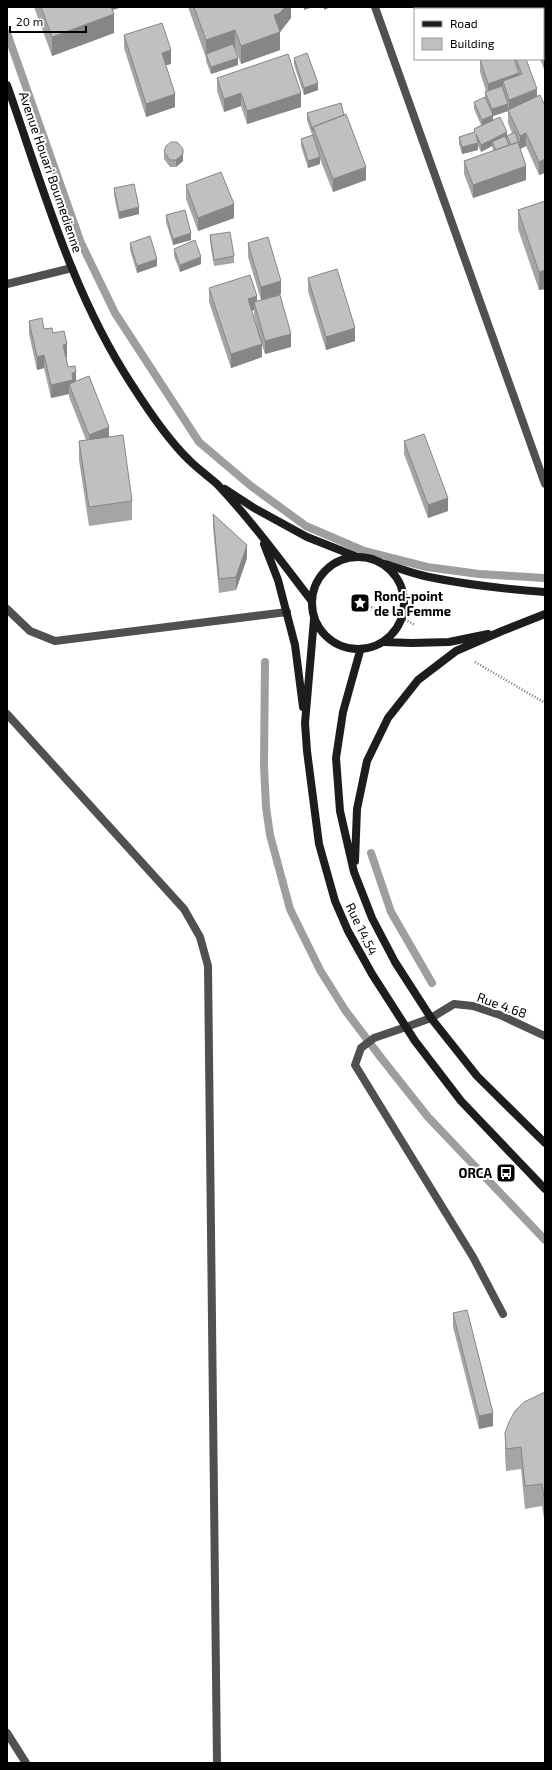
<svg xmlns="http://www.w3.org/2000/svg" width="552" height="1770" viewBox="0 0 552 1770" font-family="'Exo 2',sans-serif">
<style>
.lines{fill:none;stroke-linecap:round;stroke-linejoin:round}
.stream{stroke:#9e9e9e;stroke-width:8}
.path{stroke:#727272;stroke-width:2.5;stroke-dasharray:1 2;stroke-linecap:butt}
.lane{stroke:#505050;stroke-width:8}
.street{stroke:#505050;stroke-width:8}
.secondary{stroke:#1d1d1d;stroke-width:8}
.wall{fill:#a5a5a5;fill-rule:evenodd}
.shaded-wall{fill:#868686}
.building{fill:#c0c0c0;stroke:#868686}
.labels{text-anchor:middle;stroke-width:4;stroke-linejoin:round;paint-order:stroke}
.street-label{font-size:13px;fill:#000;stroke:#fff}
.poi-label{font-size:13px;font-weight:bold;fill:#000;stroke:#fff;text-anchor:start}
</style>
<rect width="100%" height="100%" fill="#fff"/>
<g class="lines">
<path class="stream" d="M7,33L81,243L115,313L199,442L251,486L306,526L364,551L427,567L479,574L545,578
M265,662L264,766L266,807L270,835L290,909L320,970L345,1010L382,1059L428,1117L545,1240
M371,853L391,912L432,983"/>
<path class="path" d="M360,603L402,618L415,625
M475,662L545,703"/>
<path class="lane" d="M7,609L30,631L55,641L287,612
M406,1027L374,1038L361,1048L355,1065L473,1257L503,1314
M7,1733L26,1763"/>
<path class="street" d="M375,7L545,484
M7,284L72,268
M7,714L184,909L200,937L208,966L217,1763
M406,1027L431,1018L454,1004L473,1006L500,1015L545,1036"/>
<path class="secondary" d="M7,85C43,187 72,294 132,385C148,410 168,440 189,460C198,469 208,476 217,484C251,520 281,561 311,600
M225,489L254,508L307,537L355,556
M264,544L278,580L295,645L303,707
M312 603a46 46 0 1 1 92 0a46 46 0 1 1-92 0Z
M385,564C399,568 414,574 429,577C467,585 506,589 545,592
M314,619L305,723L307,751L319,844L335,901L348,931L372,974L415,1041L461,1101L545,1189
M384,642L412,643L449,642L488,634
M360,651L343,712L336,758L340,811L354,872L372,918L395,962L431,1018L477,1076L545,1143
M355,861L357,809L367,761L388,718L418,680L456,651L502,631L545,614"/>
</g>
<path class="wall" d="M34,7H122L112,10L114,33L52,56Z
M188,7H291V18L280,32V50L241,64L235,48L238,65L211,74L206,61V58Z
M524,7H545V72L540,59H543V9H524Z
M124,35L171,64L166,65L175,107L146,117L124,48Z
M294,58L318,90L304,95L294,65Z
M480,59H526L537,97L545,106V173L539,175L526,146L520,149L526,180L473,198L464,174V161L493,151L492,146L481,152L478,146V150L462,154L459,144V137L474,132V129L481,125L474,109V102L485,98V92L486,91L480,72ZM508,108V123L512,133L507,136L493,120V116L508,111Z
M217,78L301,107L247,124L241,106L224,112L217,91Z
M307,113L366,180L333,192L320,159V164L308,168L301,146V139L312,135L307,120Z
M183,149V161L176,167H170L164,159V152Z
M186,185L234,218L198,231L186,199Z
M114,188L139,214L119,219L114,195Z
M545,201V289L539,290L518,229V210Z
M166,215L191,240L173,245L166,222Z
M210,235L234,256V263L214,266L210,242Z
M130,243L157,266L137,273L130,250Z
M248,243L281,294L277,295L291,347L265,354L262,345V357L231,368L209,302V288L257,301L261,300L248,257ZM254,310V315L259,335L252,311Z
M174,249L201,264L180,272L174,256Z
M308,278L355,341L326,350L308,291Z
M29,321L44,329L53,333L67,357H66L68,367L109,437L132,501V520L89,526L79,460V441L86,440L69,397V394L51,398L44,368L37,370L29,334Z
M404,441L448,511L428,518L404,454Z
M213,514L247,558L236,590L219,593L213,527Z
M453,1313L493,1426L479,1429L453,1327Z
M545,1392V1525L542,1506L525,1509L521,1469L506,1471L505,1455V1433Z"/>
<path class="shaded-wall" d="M110,7H122L110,11Z
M285,7H291V18L280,32L274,15Z
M304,7H313L304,10Z
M324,7H331L324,10Z
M114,14V33L52,56V37Z
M235,30V48L208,58L206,54V58V40Z
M280,32V50L241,64V46Z
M171,50V64L162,66V53Z
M238,58V65L211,74V67Z
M519,73V86L503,81V92L488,97V84Z
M318,83V90L304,95V88Z
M537,89V102L509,113V100Z
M241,93V106L224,112V99Z
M301,93V107L247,124V111Z
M175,94V107L146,117V104Z
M508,104V111L493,116V122L482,127V120L492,116V109Z
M507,132V139L494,146L492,142V146L481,152V145Z
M526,133V146L520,149V153L513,149L520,146V136Z
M478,143V150L462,154V147Z
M183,154V161L176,167V160Z
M320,157V164L308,168V161Z
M545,159V173L539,175V162Z
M526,166V180L473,198V185Z
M366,167V180L333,192V179Z
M234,204V218L198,231V218Z
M139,207V214L119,219V212Z
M191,233V240L173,245V239Z
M201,257V264L180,272V265Z
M157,259V266L137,273V266Z
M545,270V289L539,290V272Z
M281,281V294L261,300V287Z
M257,296V309L254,302V310L248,312V299Z
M355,328V341L326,350V337Z
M291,334V347L265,354V341Z
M67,344V357L63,358V345Z
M262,344V357L231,368V354Z
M44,355V368L37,370V357Z
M76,372V385L69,384V394L51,398V385L72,373Z
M109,427V440L89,448V435Z
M448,498V511L428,518V505Z
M247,545V558L236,590V577Z
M493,1413V1426L479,1429V1416Z"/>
<path class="building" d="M41,7H111L114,14L52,37Z
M194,7H285L280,13L274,15L280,32L241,46L235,30L206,40Z
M528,7H545V54L543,48V9H529Z
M162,23L171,50L162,53L175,94L146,104L124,35Z
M233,44L238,58L211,67L206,54Z
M307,53L318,83L304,88L294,58Z
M288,54L301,93L247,111L241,93L224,99L217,78Z
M480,59H514L519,73L488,84Z
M516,59H526L537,89L509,100L503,81L522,74Z
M502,86L508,104L492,109L485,92Z
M540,95L545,106V159L539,162L526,133L520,136L508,110Z
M485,97L493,115L482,120L474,102Z
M341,103L344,115L313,127V131L307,113Z
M346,114L366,167L333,179L313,127Z
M500,117L507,132L481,145L476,134L478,143L462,147L459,137L475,132L474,129Z
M515,132L520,146H519L518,142L511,145L507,136Z
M313,135L320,157L308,161L301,139Z
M505,136L509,145L496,150L492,142Z
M171,142H177L183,149V154L176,160H170L164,152L166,146Z
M518,142L526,166L473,185L464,161Z
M221,172L234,204L198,218L186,185Z
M134,184L139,207L119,212L114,188Z
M545,201V270L539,272L518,210Z
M185,210L191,233L173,239L166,215Z
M230,232L234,256L214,260L210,235Z
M150,236L157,259L137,266L130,243Z
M268,237L281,281L261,287L248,243Z
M195,240L201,257L180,265L174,249Z
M337,269L355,328L326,337L308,278Z
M250,275L257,296L248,299L262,344L231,354L209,288Z
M280,295L291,334L265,341L254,302Z
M42,318L44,329L52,328L53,333L64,331L67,344L63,345L68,367L75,366L76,372L72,373L73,380L51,385L44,355L37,357L29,321Z
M89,376L109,427L89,435L69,384Z
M424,434L448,498L428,505L404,441Z
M123,435L132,501L89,507L79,441Z
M213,514L247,545L236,577L219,579Z
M467,1310L493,1413L479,1416L453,1313Z
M545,1392V1503L542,1484L525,1486L521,1447L506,1449L505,1433L509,1422L515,1411L524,1402L543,1393Z"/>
<defs>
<g id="sight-square" transform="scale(1)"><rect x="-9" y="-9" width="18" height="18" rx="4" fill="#000" stroke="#fff"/><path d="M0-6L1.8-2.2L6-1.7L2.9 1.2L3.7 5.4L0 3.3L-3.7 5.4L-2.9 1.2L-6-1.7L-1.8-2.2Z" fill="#fff"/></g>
<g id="bus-square" transform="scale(1)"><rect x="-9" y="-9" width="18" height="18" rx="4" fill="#000" stroke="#fff"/><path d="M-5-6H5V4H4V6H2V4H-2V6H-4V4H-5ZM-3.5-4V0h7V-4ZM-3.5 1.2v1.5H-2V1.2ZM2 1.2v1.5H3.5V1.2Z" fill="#fff"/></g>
</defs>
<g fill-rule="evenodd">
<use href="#sight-square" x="360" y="603"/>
<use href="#bus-square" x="506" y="1173"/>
</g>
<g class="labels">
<g class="street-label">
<text transform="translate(51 172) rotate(71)" y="5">Avenue Houari Boumedienne</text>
<text transform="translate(362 929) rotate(64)" y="5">Rue 14.54</text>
<text transform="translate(502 1005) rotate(20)" y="5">Rue 4.68</text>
</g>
<g class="poi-label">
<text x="374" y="601">Rond-point<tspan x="374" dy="15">de la Femme</tspan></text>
<text x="492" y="1178" text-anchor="end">ORCA</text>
</g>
</g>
<rect width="552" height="1770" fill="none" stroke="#000000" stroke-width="16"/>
<rect x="414" y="8" width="130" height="52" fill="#ffffff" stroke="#999999"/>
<rect x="422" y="21" width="20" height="6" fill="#1d1d1d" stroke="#999999"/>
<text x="450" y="28" font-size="12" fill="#000000">Road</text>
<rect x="422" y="38" width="20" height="12" fill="#c0c0c0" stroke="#999999"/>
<text x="450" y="48" font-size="12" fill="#000000">Building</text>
<path d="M10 26v6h76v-6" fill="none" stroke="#000000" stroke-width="2"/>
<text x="16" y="26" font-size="12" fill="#000000" stroke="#ffffff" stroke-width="3" paint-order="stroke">20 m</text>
</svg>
